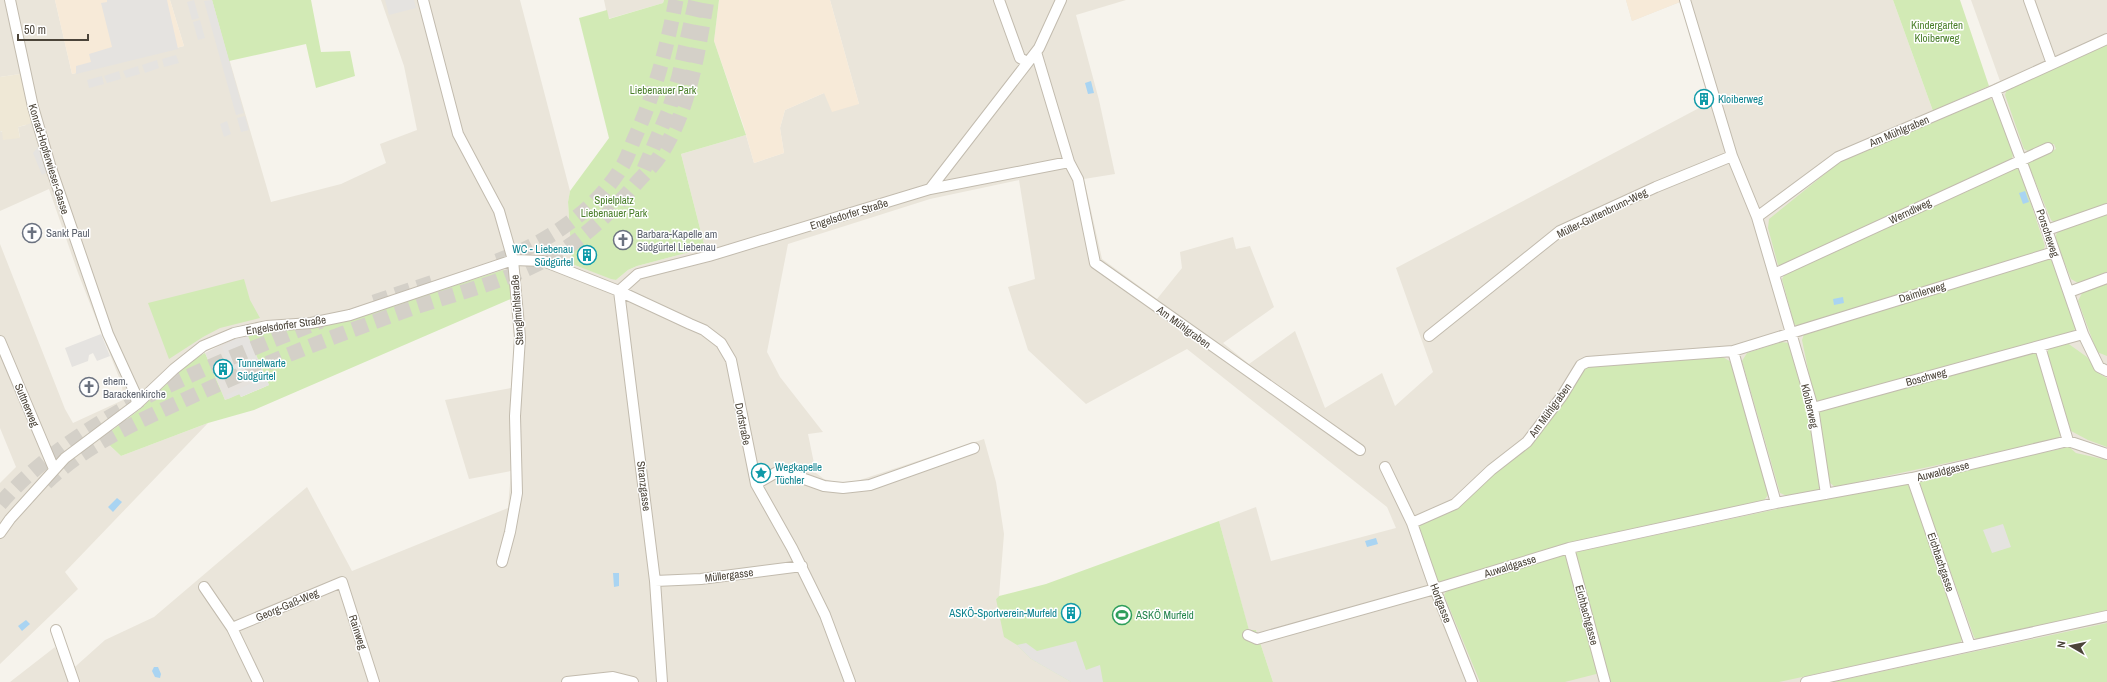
<svg xmlns="http://www.w3.org/2000/svg" width="2107" height="682" viewBox="0 0 2107 682" font-family="'Archivo Narrow',sans-serif">
<style>
.residential{fill:#eae5da}
.commercial{fill:#f7ead8}
.industrial{fill:#e6e2dd}
.education{fill:#efe8d6}
.green{fill:#d2eab5}
.parking{fill:#e5e3e0}
.water{fill:#a9d4f2}
.lines{fill:none;stroke-linecap:round;stroke-linejoin:round}
.primary-tunnel{stroke:#d4d0c8;stroke-width:15;stroke-dasharray:15 8;stroke-linecap:butt}
.street-casing{stroke:#c2bbae;stroke-width:12}
.street{stroke:#fff;stroke-width:10}
.labels{text-anchor:middle;stroke-width:3;stroke-linejoin:round;paint-order:stroke}
.park-label{font-size:11px;fill:#4a7f2a;stroke:#fff}
.culture-label{font-size:11px;fill:#0d838f;stroke:#fff;text-anchor:start}
.street-label{font-size:11px;fill:#4b4439;stroke:#fff}
.worship-label{font-size:11px;fill:#5b616d;stroke:#fff;text-anchor:start}
.leisure-label{font-size:11px;fill:#27864d;stroke:#fff;text-anchor:start}
</style>
<rect width="100%" height="100%" fill="#f6f3ec"/>
<path class="residential" d="M0,0H55L72,74L184,46L170,0H212L271,202L341,184L386,163L380,144L417,130L404,66L381,0H520L570,191L568,202L572,264L616,280L628,270L637,266L705,248L681,154L746,135L754,163L784,153L780,128L785,110L824,93L859,104L830,0H1126L1076,15L1099,100L1115,174L1084,179L1102,259L1157,299L1182,268L1180,252L1233,237L1236,249L1250,246L1274,307L1223,343L1249,364L1295,331L1325,408L1382,373L1395,406L1433,372L1396,268L1701,107L1698,95L1706,91L1680,2L1632,21L1626,0H1893L1933,111L2000,81L1971,0H2107V682H1273L1256,630L1249,631L1219,521L1256,507L1271,561L1396,528L1387,507L1187,349L1086,404L1028,350L1008,287L1035,279L1019,180L930,199L788,244L767,352L780,377L823,432L808,434L816,473L824,479L839,483L857,481L984,439L996,482L1004,534L999,596L996,599L1017,645L1031,659L1071,682H10L55,647L67,674L105,640L154,617L307,487L352,571L508,508L511,471L469,479L445,400L511,388L514,351L513,298L393,307L339,323L235,338L219,344L192,360L137,411L102,438L121,456L208,423L65,572L78,589L0,664V483L16,467L0,428V244L65,409L73,423L123,400L122,385L78,273L49,189L0,211V131L20,137L18,127L26,125L20,74L0,77Z
M604,0H664L663,3L608,19Z"/>
<path class="commercial" d="M55,0H170L184,46L72,74Z
M719,0H830L859,104L832,112L824,93L785,110L780,128L784,153L754,163L743,124L714,41Z
M1626,0H1680V2L1632,21Z"/>
<path class="industrial" d="M248,336L269,385L225,400L205,353L235,338Z"/>
<path class="education" d="M20,74L32,123L18,127L20,138L3,140L2,131H0V77Z"/>
<path class="green" d="M212,0H311L321,52L350,51L355,76L316,88L306,44L229,61Z
M664,0H719L714,41L746,135L681,154L705,248L637,266L628,270L616,280L611,279L572,264L568,202L570,191L609,138L579,18L607,10L609,19L663,3Z
M1893,0H1960L1989,86L1933,111Z
M2107,44V204L2055,223L2051,220L2028,164L2029,161L2056,149L2054,144L2030,152L2024,149L2005,95L2007,89Z
M1985,97L1995,101L2013,154L2012,159L1781,267L1778,265L1768,228L1769,219L1841,161Z
M2013,166L2019,168L2045,246L2042,253L1801,328L1794,324L1782,279L1785,274Z
M2107,213V272L2078,283L2071,279L2055,238L2058,230Z
M2047,258L2054,262L2077,325L2072,334L1820,402L1814,399L1802,340L1804,334Z
M503,270L514,271L513,298L254,410L208,423L121,456L102,438L139,410L192,360L205,353L225,400L240,394L241,397L269,385L248,336L339,323Z
M244,279L250,300L260,318L220,328L203,337L169,359L148,303Z
M2107,283V356L2097,352L2078,301L2082,293Z
M1781,342L1789,343L1808,412L1821,483L1819,490L1787,496L1780,493L1742,361L1747,353Z
M2066,342L2087,357L2100,374L2107,378V447L2088,440L2071,431L2047,354L2049,347Z
M2032,352L2038,355L2062,433L2058,439L1835,487L1829,482L1818,413L1821,408Z
M1721,356L1733,363L1770,492L1763,502L1439,584L1417,530L1420,525L1489,477L1531,443L1555,414L1581,372L1588,366Z
M2069,447L2076,453L2107,460V612L1977,640L1974,637L1919,484L1921,479Z
M1904,482L1910,487L1963,638L1960,643L1779,682H1609L1574,557L1576,552Z
M1219,521L1249,630H1256L1273,682H1071L1031,659L1017,645L1004,637L996,599L999,596L1046,584Z
M1565,554L1572,564L1600,673L1565,682H1480L1444,595L1447,590Z
M2107,623V682H1833Z"/>
<path class="parking" d="M107,0H167L178,49L76,74V66L91,62L89,54L112,47L101,3L107,2Z
M194,0L199,18L192,20L187,2Z
M212,0L244,113L236,115L204,1Z
M385,0H414L416,8L389,15Z
M200,20L205,38L198,40L193,22Z
M176,55L179,63L164,67L162,59Z
M157,60L159,68L145,73L142,65Z
M138,66L140,74L126,78L123,71Z
M119,71L121,79L107,83L104,76Z
M102,76L104,84L89,88L87,80Z
M245,116L249,130L241,132L237,118Z
M227,121L231,134L224,137L220,124Z
M39,146L48,172L42,175L33,153Z
M101,334L110,356L97,361L93,353L89,355L88,361L72,367L65,348Z
M246,337H248L269,385L241,397L239,394L228,399L226,395L256,381L250,366L232,373L222,347L236,339Z
M2003,524L2011,547L1992,553L1983,530Z
M1076,641L1086,670L1100,665L1103,682H1071L1031,659L1017,645L1026,643L1037,651Z"/>
<path class="water" d="M1091,81L1094,93L1088,94L1085,83Z
M2025,191L2029,202L2023,204L2019,193Z
M1843,297L1844,303L1834,305L1833,299Z
M117,498L122,502L113,512L108,507Z
M1376,538L1378,544L1367,547L1365,541Z
M613,573H619V586L614,587Z
M26,620L30,624L22,631L18,626Z
M154,667H158L161,674L160,678L155,677L152,671Z"/>
<g class="lines">
<path class="primary-tunnel" d="M644,169L669,110L679,76L696,0
M497,261C546,243 596,211 623,165C628,156 631,146 635,137C655,93 667,47 676,0
M374,302L434,282
M46,483C84,446 137,422 184,400C257,366 331,337 407,310C458,292 511,281 558,253C586,236 611,212 633,187C642,176 654,166 661,154C690,109 698,51 707,0
M0,504C77,415 214,364 321,321"/>
<g class="street-casing">
<path id="street" d="M10,0L33,107L50,165L108,334L135,393L137,404
M423,0L458,134L499,211L513,260L520,337L515,416L517,493L510,532L502,562
M999,0L1020,58L1027,62
M1685,0L1732,156L1757,217L1813,408L1826,494
M2029,0L2052,64
M1036,52L1069,162L1078,179L1095,263L1360,450
M1995,90L2047,230L2083,334L2099,367L2107,371
M930,189L1069,162
M1757,217L1838,157L1995,90L2107,39
M2047,230L2107,209
M1774,274L2048,148
M619,291L638,274L709,256L930,189L1039,48L1061,0
M619,291L655,581L662,682
M2069,292L2107,278
M1429,336L1560,231L1656,187L1732,156
M0,341L54,469
M2040,347L2068,441
M1733,351L1776,503
M1813,408L2083,334
M1385,467L1412,523L1455,504L1491,470L1527,442L1562,396L1581,365L1587,362L1733,351L2054,252
M1912,478L1970,646
M756,484L777,472L782,471L824,486L843,488L870,485L974,448
M1412,523L1435,589L1472,682
M0,533L10,519L65,458L137,404L174,369L203,346L234,333L267,326L311,323L350,315L513,260L543,261L619,291L690,324L704,330L721,343L731,360L756,484L792,548L825,615L850,682
M1569,548L1605,682
M655,581L701,579L802,566
M204,587L232,628L258,682
M232,628L342,582L374,682
M56,630L74,682
M1248,635L1257,639L1435,589L1569,548L1776,503L1912,478L2068,441L2107,454
M567,682L613,677L633,682
M1806,682L2107,616"/>
</g>
<use href="#street" class="street"/>
</g>
<defs>
<g id="building-ring" transform="scale(1)"><circle r="9.5" fill="#fff" stroke="#0f9aa8" stroke-width="1.5"/><path d="M-4-6H4V6H1V3H-1V6H-4ZM-2.5-4.3h1.7v1.8h-1.7ZM.8-4.3h1.7v1.8H.8ZM-2.5-1h1.7V.8h-1.7ZM.8-1h1.7V.8H.8Z" fill="#0f9aa8"/></g>
<g id="church-ring" transform="scale(1)"><circle r="9.5" fill="#fff" stroke="#6b7280" stroke-width="1.5"/><path d="M-1.2-6h2.4v3.5h3.3v2.4h-3.3V6h-2.4V-.1h-3.3v-2.4h3.3Z" fill="#6b7280"/></g>
<g id="sight-ring" transform="scale(1)"><circle r="9.5" fill="#fff" stroke="#0f9aa8" stroke-width="1.5"/><path d="M0-6L1.8-2.2L6-1.7L2.9 1.2L3.7 5.4L0 3.3L-3.7 5.4L-2.9 1.2L-6-1.7L-1.8-2.2Z" fill="#0f9aa8"/></g>
<g id="stadium-ring" transform="scale(1)"><circle r="9.5" fill="#fff" stroke="#2e9e5b" stroke-width="1.5"/><path d="M0-5a6.5 5 0 1 0 0 10a6.5 5 0 1 0 0-10ZM-3.5-1.8h7v3.6h-7Z" fill="#2e9e5b"/></g>
</defs>
<g fill-rule="evenodd">
<use href="#building-ring" x="1704" y="99"/>
<use href="#church-ring" x="32" y="233"/>
<use href="#church-ring" x="623" y="240"/>
<use href="#building-ring" x="587" y="255"/>
<use href="#building-ring" x="223" y="369"/>
<use href="#church-ring" x="89" y="387"/>
<use href="#sight-ring" x="761" y="473"/>
<use href="#building-ring" x="1071" y="613"/>
<use href="#stadium-ring" x="1122" y="615"/>
</g>
<g class="labels">
<g class="park-label">
<text x="1937" y="29">Kindergarten<tspan x="1937" dy="13">Kloiberweg</tspan></text>
<text x="663" y="94">Liebenauer Park</text>
<text x="614" y="204">Spielplatz<tspan x="614" dy="13">Liebenauer Park</tspan></text>
</g>
<g class="culture-label">
<text x="1718" y="103">Kloiberweg</text>
<text x="573" y="253" text-anchor="end">WC - Liebenau<tspan x="573" dy="13">Südgürtel</tspan></text>
<text x="237" y="367">Tunnelwarte<tspan x="237" dy="13">Südgürtel</tspan></text>
<text x="775" y="471">Wegkapelle<tspan x="775" dy="13">Tüchler</tspan></text>
<text x="1057" y="617" text-anchor="end">ASKÖ-Sportverein-Murfeld</text>
</g>
<g class="street-label">
<text transform="translate(1899 131) rotate(-23)" y="4">Am Mühlgraben</text>
<text transform="translate(49 159) rotate(73)" y="4">Konrad-Hopferwieser-Gasse</text>
<text transform="translate(1910 211) rotate(-25)" y="4">Werndlweg</text>
<text transform="translate(1602 213) rotate(-26)" y="4">Müller-Guttenbrunn-Weg</text>
<text transform="translate(849 214) rotate(-17)" y="4">Engelsdorfer Straße</text>
<text transform="translate(2048 233) rotate(71)" y="4">Porscheweg</text>
<text transform="translate(1922 292) rotate(-17)" y="4">Daimlerweg</text>
<text transform="translate(517 310) rotate(-94)" y="4">Stanglmühlstraße</text>
<text transform="translate(286 325) rotate(-8)" y="4">Engelsdorfer Straße</text>
<text transform="translate(1184 327) rotate(36)" y="4">Am Mühlgraben</text>
<text transform="translate(1926 377) rotate(-15)" y="4">Boschweg</text>
<text transform="translate(27 405) rotate(67)" y="4">Suttnerweg</text>
<text transform="translate(1810 406) rotate(77)" y="4">Kloiberweg</text>
<text transform="translate(1550 410) rotate(-54)" y="4">Am Mühlgraben</text>
<text transform="translate(743 424) rotate(79)" y="4">Dorfstraße</text>
<text transform="translate(1943 471) rotate(-14)" y="4">Auwaldgasse</text>
<text transform="translate(644 486) rotate(83)" y="4">Stranzgasse</text>
<text transform="translate(1941 562) rotate(71)" y="4">Eichbachgasse</text>
<text transform="translate(1510 566) rotate(-17)" y="4">Auwaldgasse</text>
<text transform="translate(729 575) rotate(-7)" y="4">Müllergasse</text>
<text transform="translate(1441 603) rotate(69)" y="4">Hortgasse</text>
<text transform="translate(287 605) rotate(-23)" y="4">Georg-Gaß-Weg</text>
<text transform="translate(1587 615) rotate(75)" y="4">Eichbachgasse</text>
<text transform="translate(358 632) rotate(72)" y="4">Rainweg</text>
</g>
<g class="worship-label">
<text x="46" y="237">Sankt Paul</text>
<text x="637" y="238">Barbara-Kapelle am<tspan x="637" dy="13">Südgürtel Liebenau</tspan></text>
<text x="103" y="385">ehem.<tspan x="103" dy="13">Barackenkirche</tspan></text>
</g>
<g class="leisure-label">
<text x="1136" y="619">ASKÖ Murfeld</text>
</g>
</g>
<g transform="translate(2071 646) rotate(279)" stroke="#ffffff" stroke-width="3" paint-order="stroke">
<path d="M0-3L7 15L0 10L-7 15Z" fill="#4b4439"/>
<text y="-6" font-size="11" font-weight="bold" text-anchor="middle" fill="#4b4439">N</text>
</g>
<path d="M18 34v6h70v-6" fill="none" stroke="#4b4439" stroke-width="2"/>
<text x="24" y="34" font-size="12" fill="#4b4439" stroke="#ffffff" stroke-width="3" paint-order="stroke">50 m</text>
</svg>
